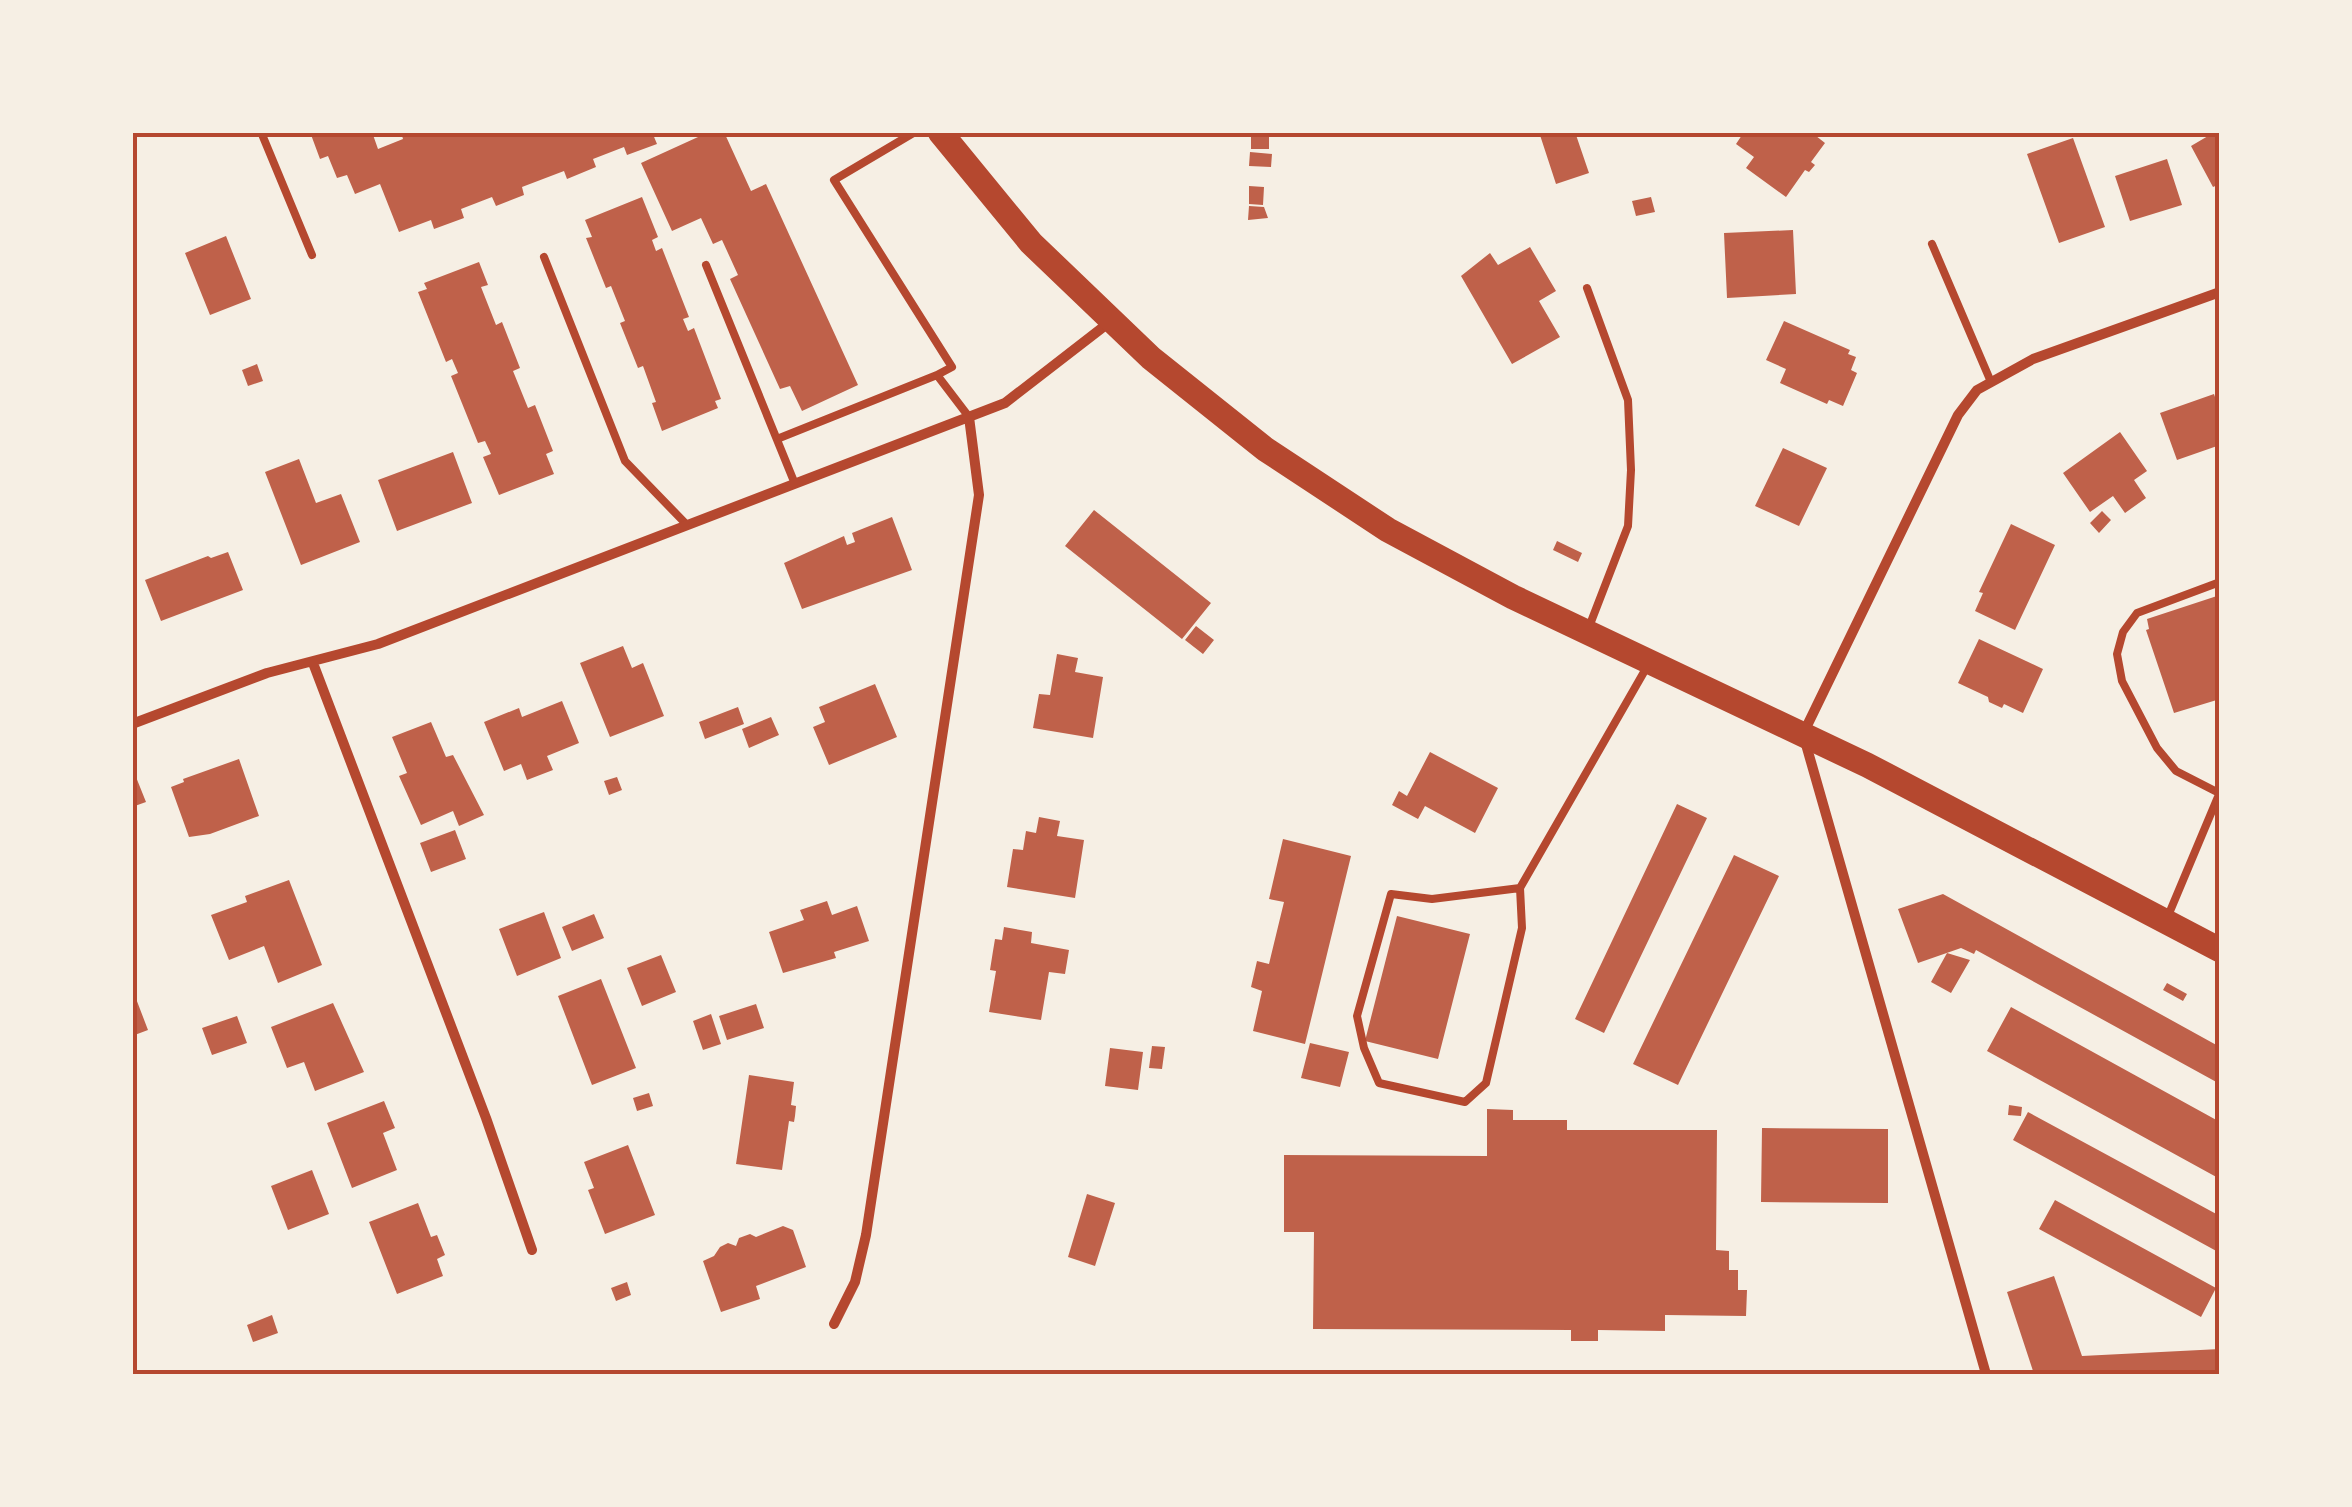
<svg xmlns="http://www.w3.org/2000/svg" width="2352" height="1507" viewBox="0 0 2352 1507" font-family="Helvetica,sans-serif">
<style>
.building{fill:#bf614a}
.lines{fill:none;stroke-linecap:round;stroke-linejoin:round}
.service{stroke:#b5482f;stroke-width:8}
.minor{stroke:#b5482f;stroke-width:10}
.primary{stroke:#b5482f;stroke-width:25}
.neatline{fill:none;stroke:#b5482f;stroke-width:4}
</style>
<rect width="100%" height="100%" fill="#f6efe4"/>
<path class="building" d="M310,132H372L378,149L403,139L401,132H652L657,144L627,155L624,147L593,159L596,167L567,179L564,171L522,187L524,195L496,206L492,197L461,209L464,218L434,229L431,220L399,232L380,184L355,194L347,175L337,178L328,156L320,159Z
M709,132H724L751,191L766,184L858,385L802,411L790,386L780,389L730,279L738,275L722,240L713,244L701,218L672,231L641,163Z
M1539,132H1575L1589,173L1556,184Z
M1744,132H1811L1825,143L1811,162L1815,165L1809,172L1805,170L1786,197L1746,168L1754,157L1736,144Z
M2206,132H2220V184L2213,187L2191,146L2208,136Z
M1251,134H1269V149H1251Z
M2073,138L2105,227L2059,243L2027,154Z
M1250,152L1272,154L1271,167L1249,166Z
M2167,159L2182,205L2130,221L2115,176Z
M1249,186L1264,187L1263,205L1249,204Z
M642,197L658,237L652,240L656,251L662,248L689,317L683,319L688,331L694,328L721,399L715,401L718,408L662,431L652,403L656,402L643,366L638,368L620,323L625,321L611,286L606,288L586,238L592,237L585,220Z
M1651,197L1655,212L1636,216L1632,201Z
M1249,206L1264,207L1268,218L1248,220Z
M1793,230L1796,294L1727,298L1724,233Z
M226,236L251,299L210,315L185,253Z
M1530,247L1556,291L1539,301L1560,337L1512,364L1461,276L1490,253L1498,265Z
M479,262L488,285L481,287L496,325L502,322L520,368L513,371L528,408L535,405L553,451L546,454L554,474L499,495L483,457L491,454L485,441L478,443L451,376L458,373L452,359L446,362L418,292L427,289L424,283Z
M1784,321L1850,350L1848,354L1856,357L1851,370L1857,373L1843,406L1829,400L1827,404L1780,383L1786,369L1766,360Z
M257,364L263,381L248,386L242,370Z
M2214,394L2216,400L2220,399V445L2177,460L2160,413Z
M2120,432L2147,471L2134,480L2146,498L2125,513L2113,496L2090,512L2063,473Z
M1783,448L1827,468L1799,526L1755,506Z
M453,452L472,503L397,531L378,480Z
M299,459L316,503L341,494L360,542L301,565L265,472Z
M1094,510L1211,603L1182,639L1065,546Z
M2102,511L2111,520L2099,533L2090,523Z
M892,517L912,570L802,609L784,563L844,536L847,545L855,542L852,533Z
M2011,524L2055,545L2015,630L1975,611L1983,593L1979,592Z
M1557,541L1582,553L1578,562L1553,550Z
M228,552L243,590L161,621L145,580L208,556L211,558Z
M2220,595V699L2174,713L2146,630L2149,629L2147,619Z
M1196,626L1214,640L1203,654L1185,640Z
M1979,639L2043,669L2023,713L2004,704L2002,708L1989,702L1988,697L1958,683Z
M623,646L632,668L643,663L664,716L610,737L580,663Z
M1057,654L1078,658L1075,672L1103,677L1093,738L1033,728L1039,694L1050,695Z
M875,684L897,737L829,765L813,727L825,722L819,707Z
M562,701L579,743L547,756L553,770L527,780L521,764L504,771L484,722L519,708L522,717Z
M738,707L744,724L705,739L699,722Z
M771,717L779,735L749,748L742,729Z
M431,722L446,757L453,755L484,815L459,826L453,811L421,825L399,776L407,773L392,737Z
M1430,752L1498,788L1475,833L1425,806L1418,819L1392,805L1399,791L1407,796Z
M239,759L259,816L210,834L189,837L171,787L184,782L183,779Z
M132,767L146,802L132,807Z
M617,777L622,790L609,795L604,781Z
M1677,804L1707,818L1604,1033L1575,1019Z
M1039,817L1060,821L1057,836L1084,840L1075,898L1007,887L1013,849L1023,850L1026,831L1036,833Z
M455,830L466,859L431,872L420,843Z
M1283,839L1351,856L1305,1044L1253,1031L1262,991L1251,987L1257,961L1269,964L1284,902L1269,899Z
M1734,855L1779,876L1678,1085L1633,1064Z
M289,880L322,965L278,983L264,946L229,960L211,915L247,902L245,896Z
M1943,894L2220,1047V1084L1976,950L1974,954L1961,948L1918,963L1898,909Z
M827,901L832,915L857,906L869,941L834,952L836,958L783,973L769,932L804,920L800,910Z
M544,912L561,958L517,976L499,929Z
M594,914L604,938L572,951L562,927Z
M1397,916L1470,934L1438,1059L1365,1041Z
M1004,927L1032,932L1031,943L1069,950L1065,974L1049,972L1041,1020L989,1012L996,971L990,970L993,951L995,939L1002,940Z
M1947,953L1970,960L1951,993L1931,982Z
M661,955L676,992L642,1006L627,968Z
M601,979L636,1068L592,1085L558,996Z
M2167,983L2187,994L2183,1001L2163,990Z
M135,996L148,1030L132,1036V997Z
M333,1003L364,1072L315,1091L304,1062L287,1068L271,1027Z
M756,1004L764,1028L727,1040L719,1016Z
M2011,1007L2220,1122V1179L1987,1051Z
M711,1014L721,1044L703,1050L693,1021Z
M237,1016L247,1043L212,1055L202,1028Z
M1310,1043L1349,1052L1340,1087L1301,1078Z
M1152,1046L1165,1047L1162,1069L1149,1068Z
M1110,1048L1143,1052L1138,1090L1105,1086Z
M749,1075L794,1082L791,1105L796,1106L795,1116L794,1122L789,1121L782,1170L736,1164Z
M649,1093L653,1106L637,1111L633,1098Z
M384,1101L395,1128L383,1133L397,1170L352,1188L327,1123Z
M2009,1105L2022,1107L2021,1116L2008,1115Z
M1487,1109L1513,1110V1120H1567V1130H1717L1716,1250L1729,1251V1270H1738V1290H1747L1746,1316L1665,1315V1331L1598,1330V1341H1571V1330L1313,1329L1314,1232H1284V1155L1487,1156Z
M2028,1112L2220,1216V1253L2013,1140Z
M1762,1128L1888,1129V1203L1761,1202Z
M628,1145L655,1215L605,1234L588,1190L594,1188L584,1162Z
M312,1170L329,1214L288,1230L271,1186Z
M1087,1194L1115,1203L1095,1266L1068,1257Z
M2055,1200L2216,1288L2201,1317L2039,1229Z
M418,1203L431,1237L437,1235L445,1255L437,1259L443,1276L397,1294L369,1222Z
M783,1226L793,1230L806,1267L756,1286L760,1299L721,1312L703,1261L714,1256L720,1247L728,1243L736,1246L739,1238L750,1234L756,1237Z
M2054,1276L2082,1356L2220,1349V1374H2034L2007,1292Z
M627,1282L631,1295L616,1301L611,1288Z
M272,1315L278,1333L253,1342L247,1325Z"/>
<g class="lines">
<path class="service" d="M261,132L312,255
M915,132L834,180L952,367L937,375L969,417
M1932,244L1991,382
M544,257L625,461L687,525
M706,265L795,484
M1587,288L1628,400L1631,470L1628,526L1589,627
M777,439L937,375
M2219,793L2176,771L2157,748L2122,681L2117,654L2123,632L2137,613L2220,582
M1520,888L1432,899L1391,894L1357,1016L1364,1048L1379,1083L1465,1102L1486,1083L1522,928L1520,888L1648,665
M2168,916L2220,792"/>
<path class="minor" d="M313,663L486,1118L532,1250
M132,724L267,673L378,644L1005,403L1111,321
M834,1324L855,1282L866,1235L979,495L969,417
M1986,1374L1803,734L1958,415L1977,390L2033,359L2220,292"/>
<path class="primary" d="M940,132L1031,243L1151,358L1265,449L1388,530L1513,597L1867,765L2220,950"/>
</g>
<rect width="2352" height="1507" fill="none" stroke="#f6efe4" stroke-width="270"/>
<rect x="135" y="135" width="2082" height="1237" class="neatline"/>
</svg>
